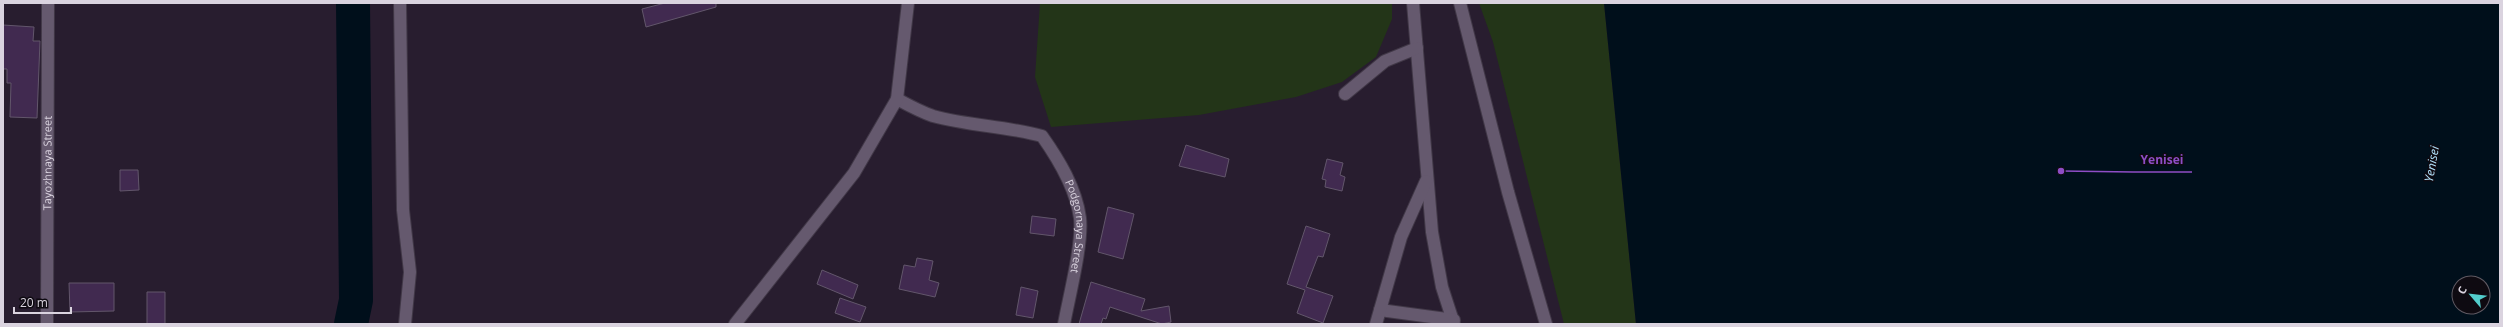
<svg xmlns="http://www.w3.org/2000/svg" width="2503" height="327" viewBox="0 0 2503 327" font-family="'Open Sans',sans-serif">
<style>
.green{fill:#233518}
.water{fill:#000f1b;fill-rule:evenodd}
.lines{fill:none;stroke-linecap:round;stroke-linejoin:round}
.river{stroke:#000f1b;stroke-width:34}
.building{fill:#412a50;stroke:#62566b}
.street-casing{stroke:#413847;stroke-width:14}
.secondary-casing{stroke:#413847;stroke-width:14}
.street{stroke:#65596e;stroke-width:12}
.secondary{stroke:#65596e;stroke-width:12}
.labels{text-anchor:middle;stroke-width:3;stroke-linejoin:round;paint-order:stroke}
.street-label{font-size:11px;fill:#dad3df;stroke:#0e0a11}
.water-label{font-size:12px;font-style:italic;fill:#b2e1fb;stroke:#0e0a11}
.leader{fill:none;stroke:#8e4dc5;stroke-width:1.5}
.callout-dot{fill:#8e4dc5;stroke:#0e0a11;stroke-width:1.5}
.callout-label{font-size:12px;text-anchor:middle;font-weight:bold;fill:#8e4dc5;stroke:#0e0a11;stroke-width:3;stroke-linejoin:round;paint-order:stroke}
</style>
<rect width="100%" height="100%" fill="#281d2f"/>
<path class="green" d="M1040,3H1392V19L1376,57L1342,82L1296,97L1199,115L1051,127L1035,77Z
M1479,3H1604L1636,324H1564L1493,42Z"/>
<path class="water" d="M1604,3H2500V324H1636ZM2459,283H2483V307H2459Z"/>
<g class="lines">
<path class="river" d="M351,324L356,300L353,3"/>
</g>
<path class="building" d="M665,3H716V7L646,27L642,9Z
M3,25L34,27L33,41H40L37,118L10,117L11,83H7V69H3Z
M1186,145L1229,159L1225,177L1179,166Z
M1327,159L1343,163L1340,175L1345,177L1342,191L1325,187L1326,180L1322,179Z
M120,170H138L139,190L120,191Z
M1108,207L1134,214L1123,259L1098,252Z
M1032,216L1056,219L1054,236L1030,233Z
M1306,226L1330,234L1323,257L1318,256L1306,287L1333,296L1323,323L1297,313L1305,290L1287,284Z
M917,258L933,261L929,280L939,283L935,297L899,289L904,265L915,267Z
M822,270L858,285L853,299L817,284Z
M1091,282L1145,299L1141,311L1169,306L1171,322L1162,324L1110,307L1106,319L1103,318L1101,324H1079Z
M69,283H114V311L70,312Z
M1021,287L1038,291L1033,318L1016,315Z
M147,292H165V324H147Z
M840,298L866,307L860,322L835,313Z"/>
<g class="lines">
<g class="street-casing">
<g id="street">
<path d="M400,3L403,210L410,272L405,324"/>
<path d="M1413,3L1432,232L1442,287L1454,324"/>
<path d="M1345,94L1385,61L1417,48"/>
<path id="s1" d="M897,99C908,105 921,112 933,116C969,126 1006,126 1042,136C1059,160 1076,188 1080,218C1083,243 1069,297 1064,324"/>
<path d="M1380,310L1454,320"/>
<path id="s2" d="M47,324L48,3"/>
<path d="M735,324L854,173L897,99L908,3"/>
<path d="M1376,324L1401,237L1426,181"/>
</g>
</g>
<g class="secondary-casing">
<path id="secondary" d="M1460,3L1508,192L1546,324"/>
</g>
<use href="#street" class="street"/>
<use href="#secondary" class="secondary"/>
</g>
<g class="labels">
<g class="street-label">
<text dy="4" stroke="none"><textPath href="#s2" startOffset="161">Tayozhnaya Street</textPath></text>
<text dy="4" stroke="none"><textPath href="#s1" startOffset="250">Podgornaya Street</textPath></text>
</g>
<g class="water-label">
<text transform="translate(2432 164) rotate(-80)" y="4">Yenisei</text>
</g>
</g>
<path class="leader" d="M2061 171L2133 172H2192"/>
<circle class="callout-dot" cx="2061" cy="171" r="4"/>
<g class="callout-label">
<text x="2162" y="164">Yenisei</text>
</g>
<rect width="2503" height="327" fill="none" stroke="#dad3df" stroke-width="8"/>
<g transform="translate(2471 295) rotate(298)"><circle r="19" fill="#0e0a11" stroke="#605a63"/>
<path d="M0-3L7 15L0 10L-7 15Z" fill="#52cdcc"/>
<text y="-6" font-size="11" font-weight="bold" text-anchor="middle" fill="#dad3df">С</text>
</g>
<path d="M14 307v6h57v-6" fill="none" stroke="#dad3df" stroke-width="2"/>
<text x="20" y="307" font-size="12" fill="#dad3df" stroke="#0e0a11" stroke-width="3" paint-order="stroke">20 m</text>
</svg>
